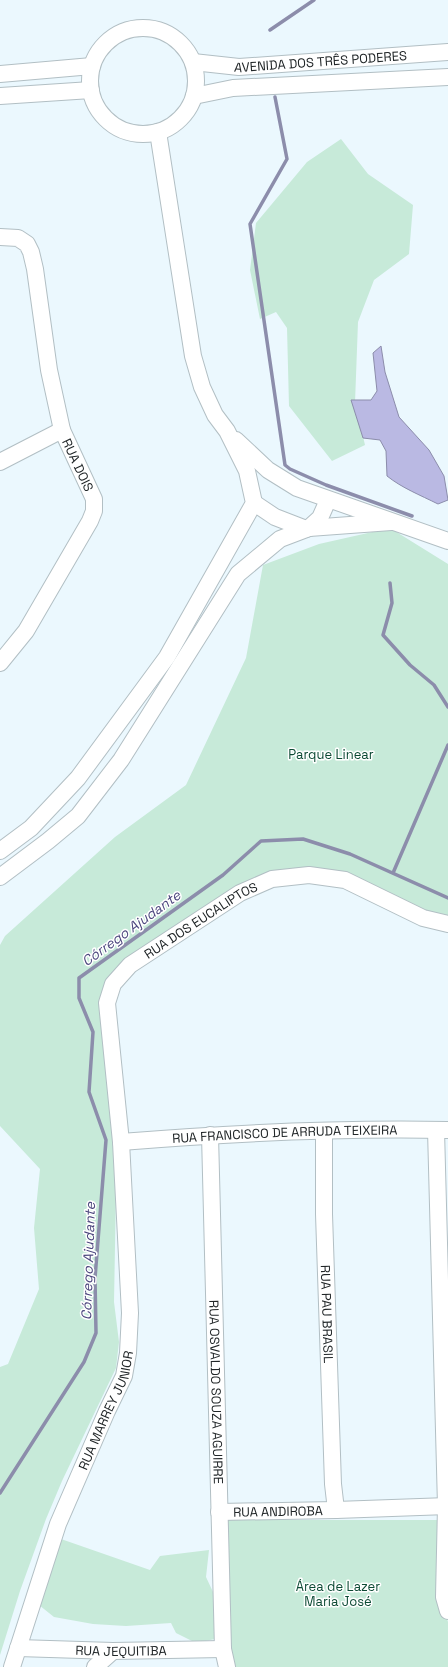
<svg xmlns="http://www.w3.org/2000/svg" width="448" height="1667" viewBox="0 0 448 1667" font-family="'Space Grotesk',sans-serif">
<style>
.green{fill:#c7ead9}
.water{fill:#bab9e3;stroke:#8c8dab}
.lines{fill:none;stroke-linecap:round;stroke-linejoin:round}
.stream{stroke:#8c8dab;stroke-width:3.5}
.minor-casing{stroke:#b2bfc4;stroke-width:18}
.minor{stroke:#fff;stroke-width:16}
.labels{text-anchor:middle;stroke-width:3;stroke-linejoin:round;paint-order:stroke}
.street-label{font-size:13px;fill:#212628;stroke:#fff}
.park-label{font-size:13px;fill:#0c4a34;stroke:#fff}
.water-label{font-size:14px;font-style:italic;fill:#4c477e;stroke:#fff}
</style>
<rect width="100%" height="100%" fill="#ebf8fe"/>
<path class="green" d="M341,139L368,174L413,205L409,254L374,280L358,322L355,403L365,445L332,461L289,406L287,328L276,312L260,319L250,270L256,223L307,162Z
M390,528L448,564V920L425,914L347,876L273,875L112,982L117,1136L114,1302L119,1342L116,1368L62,1481L46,1519L20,1591L0,1655V1367L8,1364L39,1289L34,1228L40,1169L0,1126V945L5,936L115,837L186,785L246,658L263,565L319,544Z
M227,1520H437L441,1600L448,1622V1667H228Z
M61,1539L150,1570L160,1556L209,1550L206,1577L220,1607L215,1639L196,1643L176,1633L171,1623L126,1626L93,1624L54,1617L39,1605Z"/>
<path class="water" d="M381,346L385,372L399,417L429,450L444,476L448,500L438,504C420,495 402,488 387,476L386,451L380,440L363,438L351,400H371L377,391L373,353Z"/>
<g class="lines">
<path class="stream" d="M270,30L314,0
M275,97L287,159L250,224L285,465L290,469L326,485L412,516
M390,583L392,603L383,635L410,665L434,685L448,707
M393,873L448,745
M0,1493L84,1362L96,1333L95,1278L106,1140L89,1092L93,1032L79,998V978L223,875L261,841L303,839L350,854L448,898"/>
<g class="minor-casing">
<g id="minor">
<circle cx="143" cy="81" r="53"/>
<path id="s1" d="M193,62L239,67L448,52"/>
<path d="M0,74L92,66"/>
<path d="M0,96L91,90"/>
<path d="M194,96L233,88L448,77"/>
<path id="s2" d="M0,237L18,238L27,244L31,252L35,269L49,370L62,430L94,499V511L90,521L26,631L0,663"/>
<path d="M236,440L268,470L297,488L448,541"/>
<path d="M0,462L62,430"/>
<path d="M254,503L275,517L306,529"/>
<path d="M309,528L320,518L328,500"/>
<path d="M0,851L31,828L78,778L167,657L254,503L247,471L227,431L215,415L202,387L193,356L158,132"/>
<path d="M0,877L48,841L78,816L121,760L238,574L280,539L309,528L391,522"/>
<path d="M436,1130L446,1506L444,1597L448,1611"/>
<path id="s3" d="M324,1131V1214L333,1484L336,1510L448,1506"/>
<path id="s4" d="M210,1135L223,1649L227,1667"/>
<path id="s5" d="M121,1142C230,1133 339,1128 448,1130"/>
<path id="s6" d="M219,1512L336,1510"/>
<path id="s7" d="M18,1648L113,1651L223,1649"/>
<path id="s8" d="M12,1667L58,1524L107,1411L124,1376L128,1353L130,1313L121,1142L107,1003L113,984L130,965L240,893L272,879L309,875L345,880L423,918L448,924"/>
<path d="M95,1667L113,1651"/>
</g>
</g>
<use href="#minor" class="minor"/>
</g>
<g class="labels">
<g class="street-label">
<text dy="5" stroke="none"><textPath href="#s1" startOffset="128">AVENIDA DOS TRÊS PODERES</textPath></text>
<text dy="5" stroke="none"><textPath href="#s2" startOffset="257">RUA DOIS</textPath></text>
<text dy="5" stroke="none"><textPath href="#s8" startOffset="816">RUA DOS EUCALIPTOS</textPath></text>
<text dy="5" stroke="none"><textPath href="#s5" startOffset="164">RUA FRANCISCO DE ARRUDA TEIXEIRA</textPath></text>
<text dy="5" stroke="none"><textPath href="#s3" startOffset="183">RUA PAU BRASIL</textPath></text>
<text dy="5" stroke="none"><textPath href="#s4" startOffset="257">RUA OSVALDO SOUZA AGUIRRE</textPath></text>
<text dy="5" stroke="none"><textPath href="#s8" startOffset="274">RUA MARREY JUNIOR</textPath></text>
<text dy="5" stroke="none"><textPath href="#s6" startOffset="59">RUA ANDIROBA</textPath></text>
<text dy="5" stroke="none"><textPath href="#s7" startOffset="103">RUA JEQUITIBA</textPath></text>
</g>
<g class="park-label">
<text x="331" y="759">Parque Linear</text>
<text x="338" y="1591">Área de Lazer<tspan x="338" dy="15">Maria José</tspan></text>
</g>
<g class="water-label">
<text transform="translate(131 928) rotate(-36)" y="5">Córrego Ajudante</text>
<text transform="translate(88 1261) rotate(-88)" y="5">Córrego Ajudante</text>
</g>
</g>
</svg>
